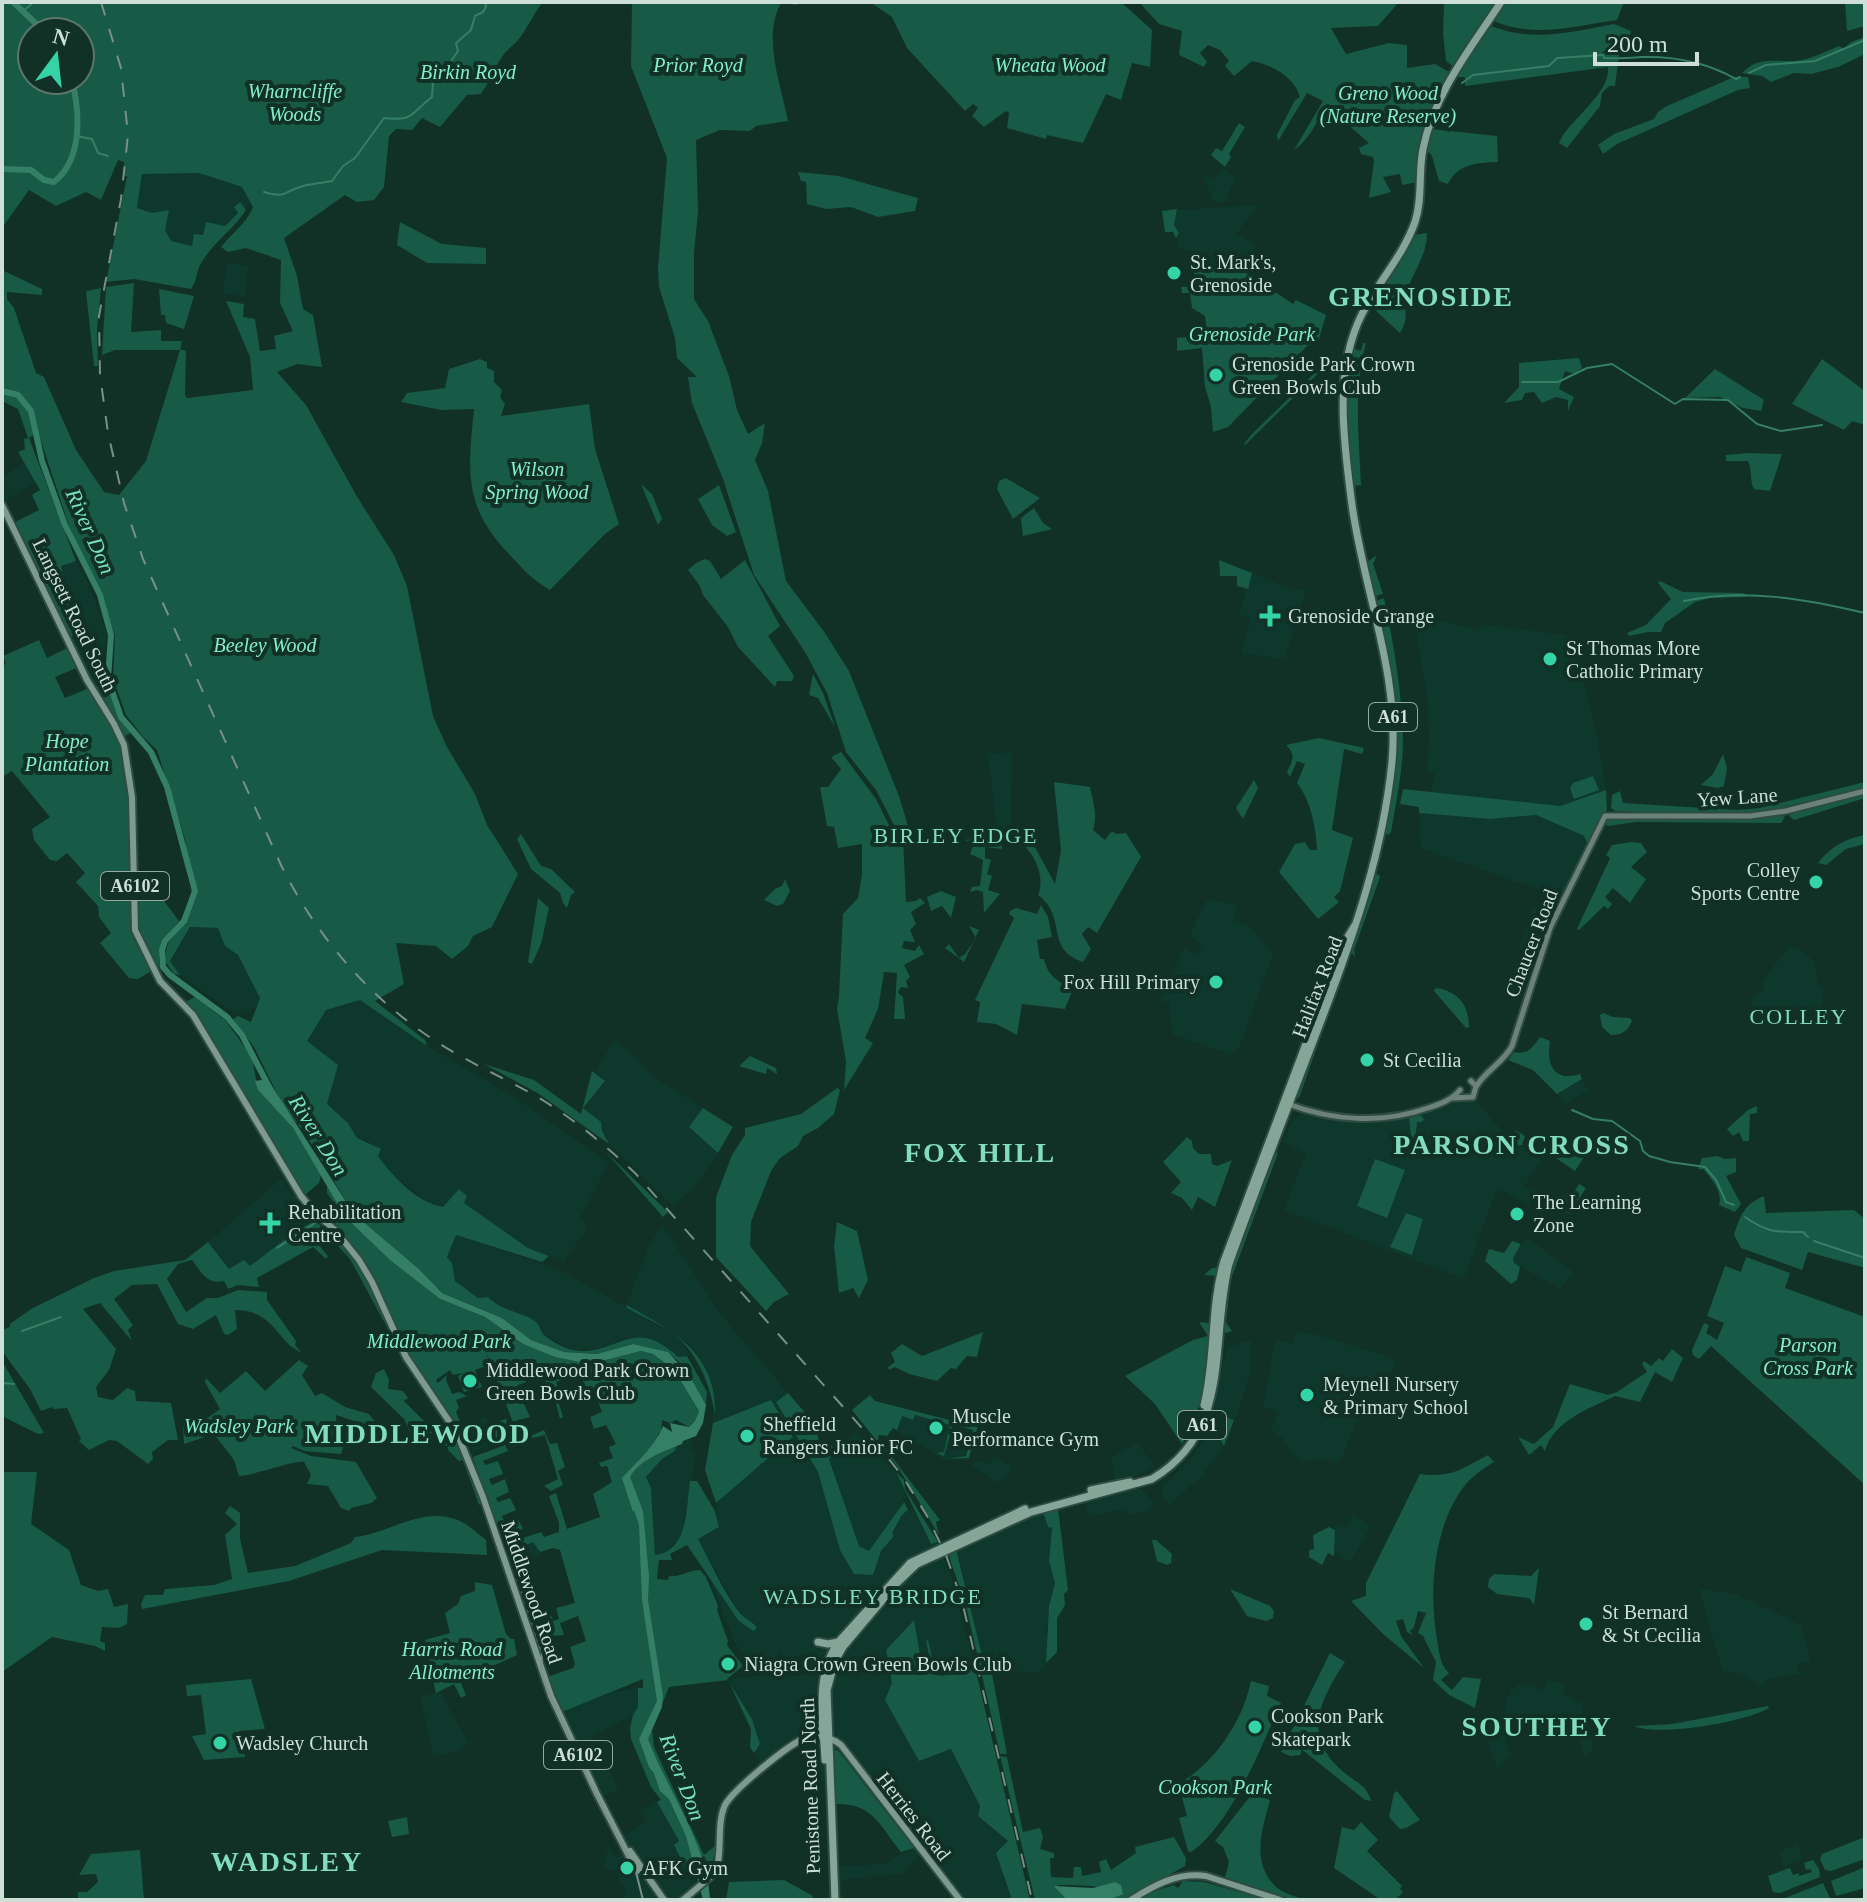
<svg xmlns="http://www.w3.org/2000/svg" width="1867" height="1902" viewBox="0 0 1867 1902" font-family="Georgia,serif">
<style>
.built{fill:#0d382b}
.green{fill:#175a46;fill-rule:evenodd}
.water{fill:#357f67}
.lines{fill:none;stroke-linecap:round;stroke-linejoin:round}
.stream{stroke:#357f67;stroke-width:2}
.river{stroke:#357f67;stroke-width:6}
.secondary-casing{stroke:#2f4c42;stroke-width:9}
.primary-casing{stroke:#2f4c42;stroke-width:10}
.trunk-casing{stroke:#2f4c42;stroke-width:11}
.secondary{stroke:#6c8279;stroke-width:5}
.primary{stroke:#7e9a8f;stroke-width:6}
.trunk{stroke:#86a599;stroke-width:7}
.tram{stroke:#789087;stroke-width:2}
.rail{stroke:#789087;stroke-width:2;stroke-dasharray:14 14;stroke-linecap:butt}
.poi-dot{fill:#35d4a7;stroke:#113026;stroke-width:3}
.labels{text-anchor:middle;stroke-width:8;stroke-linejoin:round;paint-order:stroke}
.shield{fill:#113026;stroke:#95aaa2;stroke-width:2}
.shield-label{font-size:18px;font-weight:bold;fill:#cddfd7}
.park-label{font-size:20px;font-style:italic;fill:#83eec9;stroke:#113026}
.poi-label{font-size:20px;fill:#cddfd7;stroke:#113026;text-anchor:start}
.street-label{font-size:20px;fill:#cddfd7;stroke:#113026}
.water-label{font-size:22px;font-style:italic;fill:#77e2bd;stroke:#113026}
.neighbourhood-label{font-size:22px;letter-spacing:2px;fill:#82ddbd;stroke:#113026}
.district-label{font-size:28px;font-weight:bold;letter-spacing:2px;fill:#82ddbd;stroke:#113026}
</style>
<rect width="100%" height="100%" fill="#113026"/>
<path class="built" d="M1221,168L1236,177L1225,202L1214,203L1203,175L1215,180Z
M143,173H199L242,187L250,200L246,210L240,202L234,207L239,213L225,226L202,236L192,246L170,241L152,213L137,208Z
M1259,205L1236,234L1257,245L1247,268L1193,265L1190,250L1180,249L1176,238L1179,233L1174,225L1177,210Z
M227,263L248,266L245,297L223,293Z
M24,463L36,482L4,501L2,477Z
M76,561L88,582L107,635L102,671L99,672L96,689L71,637L76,633L60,565Z
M1252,573L1289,588L1306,591L1285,659L1241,653L1251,619L1239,615Z
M1413,616L1478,629L1480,624L1573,636L1597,734L1606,790L1560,806L1430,793L1435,775L1427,770L1429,736L1427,695Z
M1012,752L1011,828L997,830L988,754Z
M1419,813L1490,819L1535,815L1584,836L1588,845L1562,898L1421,848Z
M1207,899L1238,905L1233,920L1248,925L1273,954L1239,1048L1229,1054L1172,1034L1169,1003L1159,1000L1184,948L1198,956L1202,943L1189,937Z
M1533,907L1546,914L1555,911L1538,959L1523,954L1519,947Z
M191,927L218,928L229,949L238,955L256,989L260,999L257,1006L246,1013L243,1010L236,1015L180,975L170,961Z
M1789,947L1798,948L1815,962L1818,987H1823L1822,1007L1824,1010L1756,1013L1750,998L1764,989L1762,982L1765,977Z
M360,1000L427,1046L510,1094L609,1163L580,1219L589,1226L564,1262L528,1248L463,1202L459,1190L443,1207L432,1205L391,1174L367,1141L357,1138L348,1123L327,1103L307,1041L325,1010Z
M613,1041L628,1050L652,1075L703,1108L689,1127L718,1153L720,1152L692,1190L673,1206L609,1144L583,1108L605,1082L595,1072Z
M1582,1079L1588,1091L1565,1104L1557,1094Z
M1453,1098H1469L1476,1102L1500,1128L1541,1159L1524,1187L1537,1190V1197L1529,1204L1497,1188L1464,1279L1284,1210L1306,1153L1282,1142L1294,1119L1304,1114L1339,1121L1375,1122L1409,1118V1113Z
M281,1179L315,1221L297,1230L250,1266L229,1269L208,1242Z
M662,1224L719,1312L788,1393L776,1402L818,1472L840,1550L873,1575L881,1551L894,1537L892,1533L902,1515L912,1508L931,1544L938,1542L952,1580L975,1667L942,1677L936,1675L926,1641L930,1661L926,1662L920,1654L913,1620L886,1650L889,1671L905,1735L919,1760L951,1749L980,1806L978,1816L1008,1841L1003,1878L1012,1900H956L920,1855L902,1874L842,1880L843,1900H840L839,1866L883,1864L914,1847L837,1750L833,1783L814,1780L809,1775L804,1733L761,1764L754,1753L760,1743L752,1719L728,1680L760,1675L794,1676L810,1673L802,1654L791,1659L780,1652L775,1661L779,1665L775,1671L752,1668L748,1665L733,1639L708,1575L738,1620L753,1631L757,1628L752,1621L742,1616L732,1601L698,1539L719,1527L716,1503L792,1437L752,1407L713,1423L714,1391L707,1370L673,1331L626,1305L649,1246Z
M455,1235L557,1268L675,1335L691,1355L678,1357L665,1344L627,1337L614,1344L594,1349H570L544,1335L515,1313L499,1308L488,1298H479L455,1281L452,1263L447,1257Z
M1526,1237L1574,1272L1560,1289L1514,1263L1513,1258Z
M1297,1331L1318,1335L1396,1359L1385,1392L1352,1383L1348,1399L1361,1411L1339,1464L1327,1459L1300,1462L1281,1437L1271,1431L1278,1412L1263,1407L1275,1340L1293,1344Z
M1251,1339L1250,1372L1240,1407L1234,1420L1222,1417L1219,1434L1224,1446L1201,1477L1169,1505L1162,1496L1163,1486L1189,1461L1210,1432L1205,1426L1227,1348Z
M915,1415L973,1430L965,1459H943L896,1431L901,1416Z
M487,1417L494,1443L473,1452L461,1425Z
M855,1431L896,1472L908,1495L869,1552L859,1546L829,1458Z
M692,1438L691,1452L696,1453L682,1537L665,1553L655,1555L651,1489L646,1477L662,1459L675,1452L676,1446L682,1444V1441Z
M1137,1443L1156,1466L1132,1478L1115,1481L1111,1457Z
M994,1457L1012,1467L1009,1473L998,1483L972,1466L974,1460L990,1465Z
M1135,1488L1141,1489L1154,1502L1145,1514L1141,1511L1129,1515L1124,1509L1089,1516L1085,1502Z
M1043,1512L1048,1527L1052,1528L1049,1561L1055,1583L1046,1630L1048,1646L1046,1663L1038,1673L985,1669L956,1549Z
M1353,1515L1371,1526L1351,1562L1335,1554V1530L1337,1523L1346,1527Z
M534,1542L541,1555L526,1560L529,1571L520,1574L518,1568H511L506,1554Z
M1699,1589L1737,1594L1801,1625L1811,1661L1797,1664L1799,1674L1766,1679L1762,1686L1739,1673L1722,1670Z
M1548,1679L1564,1684L1563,1692L1566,1696L1582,1704L1583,1722L1557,1730L1555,1738H1548L1547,1734L1523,1724L1503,1720L1507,1697H1510L1511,1689L1514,1690L1516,1685L1523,1686L1525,1683L1543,1690Z
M638,1688V1707L633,1715L592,1736L619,1790L600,1797L560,1712L612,1692Z
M440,1691L469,1744L457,1751L434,1756L420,1697Z
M1486,1720L1500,1723L1511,1755L1499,1768L1496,1766L1482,1724Z
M1590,1727L1593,1746L1588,1756L1583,1754L1579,1733L1581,1728Z
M657,1802L679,1842L674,1845L695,1885L694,1900H624L626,1886L622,1885L616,1870L604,1869L608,1846L615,1858L627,1852L620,1838L646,1821L641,1811Z
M1797,1844L1803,1859L1784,1867L1778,1852Z"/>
<path class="green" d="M2,2H543C533,14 528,28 518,40C512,47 505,51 500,60C493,71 489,83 481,94L467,95L440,127L422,118L412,130L396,129L389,136L384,187L374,200L357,202L345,195L284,238L297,276L303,309L313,315L322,367L297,364L277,372L306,405L356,495L394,555L407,586L433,716L447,747L475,794L487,825L518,874L492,927L473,936L468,946L452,959L436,946L396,943L404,984L375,1001L425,1040L427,1046L360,1000L326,1010L307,1041L338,1065L327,1104L348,1123L357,1138L381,1149L378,1156C393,1177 418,1203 443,1207L459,1189L467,1196L464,1203L528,1248L549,1256L542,1262L456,1235L447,1257L452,1263L455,1281L478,1298L488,1297C504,1313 525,1312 537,1323C540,1326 540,1330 543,1334C548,1339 562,1347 569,1349C615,1361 631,1312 678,1357L687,1356L707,1392L706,1405L679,1362L667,1352L633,1344L597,1354L564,1352L531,1340L502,1318L442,1293L419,1269L354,1214L304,1132L283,1106L254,1047L233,1019L238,1016L251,1022L260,998L238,955L225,946L218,928L190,927L170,961L180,975L174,974L164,960L168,943L179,929L193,902L185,839L157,750L143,737L126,715L113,679L115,635L68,523L38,432L29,438L76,561L61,566L76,634L71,637L67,635L13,523L39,510L32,495L40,490L18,452L25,449L24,439L28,438L18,409L2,401V270L42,289V295L7,292V299L14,308L36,373L44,377L76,450L104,492L119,495L146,461L180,350H115L102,355L106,287L134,283L131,332L161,330V341H182L180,349L186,351L185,395L187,398L253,390L250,357L226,301L244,304L243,317L255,319L260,351L276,349L274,336L293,331L280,303L281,260L246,248L228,252L221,247C232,233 247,223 253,207L242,187L199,173L142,174L137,208L152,213L169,210L165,230L171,241L192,246L194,234L203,235L206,222L225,226L238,213L234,207L240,202L246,210C234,229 215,241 203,260C196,269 198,280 191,289L134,279L106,282L127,176H123L124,162L118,160L101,200L86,192L56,206L29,190L2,228ZM32,32H80V80H32Z
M632,2H800L797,5L781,3C762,37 781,85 788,121L756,126L750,131L720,130L696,140L698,211L694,253V299L708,321L729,376L737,410L748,434L765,423L762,443L755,460L768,491L786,581L825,633L849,671L899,796L911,836L900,834L896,829L876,790L846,752L827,693L805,652L754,575L723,479L692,403L688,377H697L677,358L675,338L659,287L658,269L667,158L631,66Z
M870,2H1121L1152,30L1150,67L1132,63L1121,100L1106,94L1083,143L1047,135L1046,139L1007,128L1009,113L1006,111L984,127L972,116L978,108L973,104L965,111L907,48L892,17Z
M1139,2H1399L1378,26L1331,28L1346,54L1389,43L1407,45V68L1435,64L1451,73L1439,96L1417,182L1402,185L1400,174L1383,177L1391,192L1369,198L1374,161L1373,157L1361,154L1359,148L1369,143L1339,117L1340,110L1328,107L1321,110C1319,123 1305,143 1294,150L1323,101L1307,93L1278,141L1277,135L1295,100L1300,97C1295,79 1274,65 1252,61L1234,76L1225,66L1229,61L1220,50L1208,45L1200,53L1207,62L1204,67L1179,55L1182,31L1159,24Z
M1444,2H1497L1454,67L1446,61L1443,33Z
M1508,2H1624L1617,20C1575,26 1531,39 1492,20Z
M1845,2H1865V26L1847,31Z
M1614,24L1631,31L1630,35L1622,34L1618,41L1607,50L1619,55L1615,86H1609L1602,93L1600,106L1567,148L1559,143C1568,120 1611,94 1608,67L1465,86V77H1454L1489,25C1530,43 1571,32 1614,24Z
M1865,37V54L1838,67L1811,74L1794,73L1771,82L1762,76L1742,73C1757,56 1776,62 1796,61C1811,59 1825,52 1839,46L1844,49L1851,42Z
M1734,77H1748L1750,88L1738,90L1617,144L1603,154L1598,145L1614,134L1654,119L1658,112L1667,106Z
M1239,123L1245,127L1229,154L1231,157L1225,167L1211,155L1216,148L1222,151Z
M1431,129L1497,136L1498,162C1478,163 1458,163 1448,184L1439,181L1432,156L1426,149Z
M798,172L839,176L918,198L915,211L878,217L851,207L826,209L807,204L806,182L801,181Z
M1177,209L1174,225L1179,233L1176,238L1173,232H1165L1162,211Z
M400,222L442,244L486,248V264L427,263L397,245Z
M1427,233C1427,257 1412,272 1406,295C1402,312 1411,314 1400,333L1378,313L1371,303L1408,249L1413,235Z
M1193,265L1247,268L1246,273L1293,304L1296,300L1326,315L1318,342L1307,346L1228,427L1213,432L1211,407L1205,387L1202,348L1177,351V338L1207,335L1205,316L1192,308L1190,293H1182L1181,287L1195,286Z
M101,288L97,329L98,366H94L86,291Z
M159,289L194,296L184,329L166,323L165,315H161Z
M1363,343H1366C1353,390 1359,437 1361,485L1353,486C1346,445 1343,388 1352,348L1361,351Z
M1332,356L1334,358L1245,445L1244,444L1251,435Z
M1579,358L1582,368L1574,374L1565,371L1559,389L1574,397L1568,411V400L1556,397L1542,403L1534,392L1525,393L1522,400L1504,403L1519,387V363Z
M480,359L487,362V368L494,371V382L502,390L500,397L505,404L501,416L589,404L595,449L619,524L605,534L550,590C530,578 524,570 508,553C463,506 468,470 474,409L441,410L401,402L407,393L445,388L449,369Z
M1822,359L1865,391V425L1852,421L1844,430L1792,404Z
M1715,369L1764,400L1761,411L1743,408L1720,397L1685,398Z
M1749,453L1782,454L1770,491L1754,489C1749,480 1753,471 1748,461H1726V455Z
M1006,478L1040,498L1013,519L997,489L999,481Z
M641,484L652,494L662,519L658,525Z
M719,485L736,532L727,536L712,525L698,499Z
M1034,508L1043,523L1052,529L1023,536L1021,518Z
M1377,555L1373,564L1383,594L1376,596L1367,562Z
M705,559L710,561L721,579L745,560L780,626L768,636L794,676L792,681H777L775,687L738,647L728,627L703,595L700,586L688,570L696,563Z
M1219,560L1252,573L1248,589L1237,586V576H1220Z
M1660,581L1683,592L1742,593L1746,594V597L1709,598L1695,602L1665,623L1661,632H1648L1629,636L1627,633L1646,625L1671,599L1658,583Z
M1384,598C1394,645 1402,692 1403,740C1403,771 1396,802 1391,832L1388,835L1385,833L1391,797L1393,691L1376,601Z
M39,640L47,658L67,648L79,667L55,677L65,698L89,688C98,701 109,715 116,730C138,780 131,871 132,926L133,938L151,971L138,979L129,978L100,943L111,933L99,917L98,906L76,882L85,873L67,853L57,861L50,860L34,840L32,829L50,817L12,771L2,777V666L6,664L3,656Z
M99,671H102L119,718L131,733L125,736L96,689Z
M813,674L823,693L835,727L818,698L809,695Z
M1319,738L1364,748L1362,754L1344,749L1332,830L1353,838L1340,891L1334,897L1339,902L1318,919L1279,872L1295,844L1305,842L1310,850H1317C1316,828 1311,801 1297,783L1305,764L1297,761L1290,777L1287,772C1293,760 1296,755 1286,745Z
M841,752L876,799L892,831L903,838L906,902L916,901L920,898L925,903L911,912L916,924L910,930L915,942L904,941L902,948L915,951L919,945L924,954L904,965L910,977L906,981L908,988L901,987L898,993L903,997L905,1019H894L897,973L884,972L878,1009L865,1038L873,1043L844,1090L846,1061L837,1009L839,996L843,914L858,898L862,875V844L838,848L834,827L827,826L820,787H828L841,769L831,757Z
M1723,754L1727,768L1724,786L1718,788L1701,785L1713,774Z
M1593,776L1599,790L1574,799L1570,788L1573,783Z
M1254,780L1258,788L1243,819L1236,808Z
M1054,782L1090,787C1093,802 1098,816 1093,830L1105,840L1112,831L1116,834L1126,833L1141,857L1097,933L1088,927L1082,934L1091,949L1083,962C1044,949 1068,917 1038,895C1046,876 1034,852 1018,840V834L1012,832H1018L1036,849L1055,884L1061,851Z
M1865,782V788L1757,813L1724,815L1615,811L1611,808L1612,795L1620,791L1623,803L1737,810L1760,808Z
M1403,789L1560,806L1606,790L1607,809L1588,845L1584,836L1536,815L1490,819L1419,813V807L1400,804Z
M1865,793V798L1794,820L1789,816L1792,812Z
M1779,814L1785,817L1781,823L1636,822L1608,826L1604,823L1607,819L1616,817L1736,820Z
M521,834L541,866L551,869L575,892L571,895L567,908L563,903L560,893L531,869L517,839Z
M996,835L1001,837L1002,849L985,847V858L991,860L987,874L992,876L988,890L1000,894L984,913L983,892L977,890L970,892L972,887L980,886L983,860L970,854L974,843L965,840L982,837L986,846L996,845Z
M1865,835V844L1846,849L1826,865L1818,863C1829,848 1846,838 1865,835Z
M1631,842L1641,843L1647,852L1631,867L1646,879L1630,903L1613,888L1605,897L1612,904L1608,909L1604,906L1579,930L1577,929L1610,858L1606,855L1612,845Z
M1378,874L1380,877L1354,950L1355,957L1351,952L1375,875Z
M785,879L790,891L783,904L777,906L764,900L775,889L782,886Z
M149,881L179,921C167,936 156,947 160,967L156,970L137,931V882Z
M941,891L956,897L951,918L942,906L931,911L927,897Z
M538,898L549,908L541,944L532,964L528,962Z
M1041,905L1048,917L1052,937L1037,940L1040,959H1044C1049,979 1058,979 1072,991L1065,1009L1022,1004L1017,1035L996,1024L977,1022L980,1002L975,1000L1014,918L1009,914L1010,911L1016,908L1037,914Z
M969,926L979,930L964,962L945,948L949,944L959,958L965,954L976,938Z
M1341,979L1299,1098L1296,1097L1336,989Z
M1436,988C1458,991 1469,1005 1469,1027L1466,1028L1434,991Z
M195,997L225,1020L252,1057L258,1090L293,1128L321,1175L319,1183L305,1195L197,1015L185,1002Z
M1603,1013L1613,1017L1630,1018L1632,1021C1628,1031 1622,1035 1611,1035L1602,1027L1600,1015Z
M1540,1037L1550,1041C1546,1065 1554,1082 1580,1074L1582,1079L1557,1094L1533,1070L1508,1060L1514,1052C1528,1055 1532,1048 1540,1037Z
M750,1056L776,1068L777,1074L767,1068L766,1074L739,1066Z
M484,1064L534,1080L581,1114L592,1071L605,1081L583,1108L601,1122L602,1131L609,1144L539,1094Z
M837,1088L840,1090L834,1114L818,1128L803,1136L798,1146L780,1158L771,1171L751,1222L750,1246L789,1294L774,1302L766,1311L716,1257V1197L732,1155L745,1135V1128L801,1114Z
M1757,1106V1113L1750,1114L1749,1141H1743L1739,1132L1733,1136L1727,1129L1748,1110Z
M703,1108L733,1127L718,1153L689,1127Z
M1420,1115L1424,1119L1422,1122H1417L1415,1143L1446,1155L1445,1157L1412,1144L1409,1118Z
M1517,1131L1525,1136L1522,1145L1504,1146L1502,1141L1503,1136Z
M1187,1137L1192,1141L1193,1148L1199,1154H1211L1212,1164L1217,1166L1232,1160L1215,1207L1198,1197L1192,1210L1182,1198L1171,1193L1181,1182L1163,1162Z
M1598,1137C1609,1137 1622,1144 1623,1155L1608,1152L1595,1141Z
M1561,1139L1584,1157L1575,1171L1547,1152L1555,1141Z
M1262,1146L1217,1276L1204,1275L1212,1268H1216Z
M606,1152L668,1212L663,1217Z
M1275,1152L1278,1153L1231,1279L1226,1322L1232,1331L1226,1333L1223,1328L1226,1282Z
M1718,1156L1724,1159L1736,1158V1172L1726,1176L1741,1204L1735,1212L1719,1205C1723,1192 1712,1179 1703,1169H1698L1702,1158Z
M1375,1159L1405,1170L1387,1218L1357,1206Z
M1579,1184L1586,1188L1569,1214L1554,1205L1562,1200V1197L1573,1194Z
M327,1186L345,1217L391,1261L440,1299L485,1317L523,1344L555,1357L579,1362L602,1361L641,1351L653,1354L674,1370L699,1411L695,1421L689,1427L676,1420L670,1423L662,1420L661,1432L657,1435L676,1446L675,1451L662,1459L646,1477L651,1488L655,1555C689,1551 686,1507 690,1481H697L715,1511L719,1527L698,1539C711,1563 722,1590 739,1612C744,1619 752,1620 757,1628L753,1631L738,1620L687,1545L670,1554L672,1560H659L657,1579L668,1580L669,1576C679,1578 688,1570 700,1570L706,1577L718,1606L717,1610L728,1641L727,1645L743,1666L727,1679L752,1719L760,1744L754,1753L750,1747L751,1729L728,1680L669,1687L652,1730L654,1747L704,1855L716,1845L711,1871L704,1856L685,1867L674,1845L679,1841L657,1802L661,1800L651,1787L631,1739L630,1728L633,1715L638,1707V1688H643V1679L562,1712L547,1677L573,1668L575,1664L570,1647L586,1641L578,1616L560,1623L564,1635L550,1636L547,1627L551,1625L547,1612H550L553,1621L559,1619L556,1608L575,1603L560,1550L553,1548L540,1552L533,1542L506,1554L473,1457L505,1445L508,1451L483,1461L485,1465L498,1461L503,1474L489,1479L492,1485L505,1479L509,1492L496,1498L498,1502L510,1498L516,1510L502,1516L505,1523L518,1519L523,1529L508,1534L511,1542L541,1532L544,1537L559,1532V1523L549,1496L556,1493L567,1529L600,1517L593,1494L612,1482L607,1466L601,1467L599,1463L613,1458L609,1447L616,1444L606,1425L594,1429L590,1417L602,1412L592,1386L585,1388L581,1374L556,1382L561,1396L574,1392L577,1399L559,1404L563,1417L560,1419L552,1388H549L537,1364L522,1369L526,1382L516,1386L530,1417L515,1421L519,1433H517L492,1368L500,1365L497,1359V1365L492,1367L487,1353L489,1365L475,1370L482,1387L464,1392L458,1376L463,1373L453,1375L450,1370L436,1380L438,1383L447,1375L446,1380L452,1394L459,1392L467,1396L456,1400L459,1408L456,1412L464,1431H459L409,1357L371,1275L332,1225L339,1221L336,1217L340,1211L327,1193Z
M1764,1196L1766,1213L1854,1210L1865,1219V1268L1808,1252L1802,1270L1741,1248L1734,1235C1740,1216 1744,1204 1764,1196Z
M1406,1213L1423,1219L1412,1255L1390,1247Z
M315,1221L344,1246L365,1274L401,1353L350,1259L330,1237L318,1244L328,1256L326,1259L313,1247L257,1278L259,1287L238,1285L228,1289L224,1281C207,1285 202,1273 192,1260L178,1264L167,1279L186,1312L207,1298H218L238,1290L267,1292V1300L296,1341L295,1345L301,1352C278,1344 275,1310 235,1310L237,1329L228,1335L224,1334L216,1315L193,1329L178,1324L157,1284L132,1285L114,1299L133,1325L128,1330L132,1341L100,1303L83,1309L116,1349L109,1370L96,1387L98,1397L113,1400L127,1388L135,1391L136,1401L171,1403L178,1440H168L152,1452L153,1459L148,1464L117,1441L109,1440L89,1450L79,1441L81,1439L67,1408L53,1409L52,1407L41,1411L30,1389L2,1351V1330L10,1327V1324L31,1309L94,1278L114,1271L185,1260L208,1242L229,1269L244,1260L250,1266L297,1230Z
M837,1222L857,1231L868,1280L859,1298L853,1288L839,1293L834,1246Z
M1512,1241L1521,1244L1513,1258L1514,1263L1520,1267L1517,1280L1511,1284L1485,1261L1489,1249L1504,1253Z
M1746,1257L1790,1273L1785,1288L1865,1317V1485L1711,1346L1699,1359L1693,1355L1692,1350L1704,1323L1709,1325L1706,1333L1717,1340L1724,1323L1707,1316L1725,1266L1741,1272Z
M626,1305C673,1330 718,1355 715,1415C711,1388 699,1355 676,1336C663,1325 643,1317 627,1308Z
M1199,1322L1209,1323C1209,1365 1204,1409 1182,1444L1155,1404L1125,1376L1193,1340L1208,1336Z
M983,1332L977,1357L967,1356L956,1369L951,1368L937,1381L909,1374L895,1367L889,1370L888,1367L895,1362L891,1353L902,1344L922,1356Z
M1672,1349L1683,1358L1672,1382L1655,1372L1640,1402L1615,1396C1589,1409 1554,1420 1545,1451L1541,1445L1529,1455L1518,1437L1534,1444L1553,1427L1570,1384L1608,1395L1617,1392L1647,1372L1642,1364L1644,1361L1651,1366L1659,1358L1663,1361Z
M299,1360L308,1366L302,1375L315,1396L322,1393L345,1407L369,1414L377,1424L375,1428L336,1415L337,1435C345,1441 344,1446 341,1454L304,1451L293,1446L291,1448L311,1456L356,1462L377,1498L371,1503L351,1508L349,1511L341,1508L328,1486L307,1484L311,1475L304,1462C295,1460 256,1475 239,1476L234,1460L214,1434L184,1444L183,1426L206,1419L220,1409L205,1382L206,1378L220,1393L246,1371L265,1391Z
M2,1361L44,1433L38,1434L2,1416Z
M384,1369L389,1380L388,1389L403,1391L408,1398L404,1401L423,1420L434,1425L445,1421L454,1434L482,1502L479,1505L463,1460L459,1461L448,1450V1446L441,1444L443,1437L437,1431L413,1439L404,1419L371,1387L376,1373Z
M788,1393L816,1425L819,1442L823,1447L830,1444L836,1451L829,1459L859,1546L869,1551L904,1502L908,1510L902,1515L892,1533L894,1536L881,1551L873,1575L854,1574L840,1550L818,1472L776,1402Z
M870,1395L875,1401L973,1426L975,1421L979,1422L969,1458L948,1459L966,1456L973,1430L953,1424L944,1456L936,1453L944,1452L950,1425L915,1415L913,1420L902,1416L897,1430L893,1428L887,1436L879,1435L878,1439L940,1520L936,1522L939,1535L897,1466L852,1410Z
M771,1400L793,1437L716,1503L705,1470L713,1423Z
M1222,1416L1234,1420L1224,1446L1217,1433Z
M506,1419L511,1436L494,1442L490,1424Z
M544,1430L550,1444L557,1443L565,1467L558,1471L563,1485L551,1491L544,1486L558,1479L545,1435L529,1439L528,1437Z
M1488,1455L1494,1462C1479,1471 1467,1480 1458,1495C1433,1535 1429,1594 1437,1639C1439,1651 1440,1665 1449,1673L1441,1680L1452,1690L1463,1677L1481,1679L1475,1708L1449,1695L1433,1680L1436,1662L1423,1636L1418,1633L1426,1613L1418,1611L1414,1627L1410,1631L1413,1635L1407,1632L1403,1619L1396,1621L1401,1636L1424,1668L1383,1634L1351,1601L1366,1596V1583L1420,1474C1452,1478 1461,1469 1488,1455Z
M2,1472H37L31,1524L69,1550L81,1585L98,1591L108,1589L114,1607L128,1604L127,1624L119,1628L102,1627L100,1641L105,1643V1651L95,1646L52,1637L2,1672Z
M896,1472L904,1480L905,1489L938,1542L931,1544Z
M230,1506L240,1513V1539L248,1573L295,1566L351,1543L355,1537C390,1533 424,1505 460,1521C469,1525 478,1534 486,1540L487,1555L382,1550L289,1581L142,1609L141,1604L145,1595H163L165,1589L214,1585L232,1579L225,1535L237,1524L225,1513Z
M1058,1508L1068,1590L1064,1594L1065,1605L1057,1618V1652L1046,1663L1049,1606L1055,1583L1049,1561L1052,1528L1048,1527L1043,1512Z
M1329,1527L1335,1530L1334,1556L1328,1553L1322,1565L1309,1557V1550L1314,1549L1313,1535Z
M1152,1540H1156L1172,1554L1171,1563L1167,1565L1157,1561Z
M956,1549L985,1668L991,1669L1007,1754H1000L966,1606L947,1551Z
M1539,1568L1534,1605L1529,1598L1497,1594L1488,1587L1489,1579L1494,1574L1531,1576Z
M475,1582L492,1585L506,1634L511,1639H514L517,1655L460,1681L466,1695L461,1698L454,1684L436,1693L425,1640L450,1633L445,1613L458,1604L461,1596L475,1591Z
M1230,1589L1270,1606L1274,1611L1273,1618L1266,1621L1247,1616Z
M914,1620L920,1654L926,1661H930L926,1641L928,1640L936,1675L942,1676L975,1667L1030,1900H1012L996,1853L1008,1841L978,1816L980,1806L951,1749L919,1761L885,1700L892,1683L886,1650Z
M1330,1653L1345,1662C1319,1701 1301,1738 1346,1774C1357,1783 1367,1785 1371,1801L1365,1800L1305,1752L1302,1750L1300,1755L1290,1756L1281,1752Z
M251,1679L265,1729L239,1731L245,1757L204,1760L192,1736L206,1734L201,1695L187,1696L186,1685Z
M1251,1681L1269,1686L1267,1696L1281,1703C1261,1747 1231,1825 1191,1852L1188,1851L1179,1818L1187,1816L1181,1794L1183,1788L1175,1786C1213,1765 1242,1724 1251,1681Z
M1768,1706L1769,1708C1746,1722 1658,1737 1634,1726L1672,1724Z
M837,1750L840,1753L914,1848L901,1852C880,1826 873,1803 836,1804L833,1751Z
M1000,1756L1007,1757L1023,1832L1040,1828L1043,1837L1040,1849L1054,1853V1858H1050L1051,1877L1073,1878L1074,1867H1081L1082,1876L1101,1872L1099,1862L1106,1859L1111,1870L1136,1853L1135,1847L1174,1837L1186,1858L1185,1866L1125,1900H1109L1123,1893C1103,1885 1079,1885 1057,1885L1067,1900H1035Z
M1397,1791L1420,1820L1406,1828L1400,1829L1389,1817L1394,1793Z
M1252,1794L1270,1800C1262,1830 1251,1861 1275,1886C1282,1893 1296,1896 1304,1900H1293L1225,1877L1229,1862L1223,1847L1215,1841Z
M407,1817L409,1834L392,1837L388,1821Z
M1361,1822L1378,1840L1367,1851L1402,1886L1400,1889L1403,1892L1395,1900H1381L1334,1868L1342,1827L1354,1830Z
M1865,1837V1859L1831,1871L1825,1870L1820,1859L1822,1854Z
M140,1850L144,1900H78V1892H87L98,1882L96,1874L79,1875L91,1854Z
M1813,1860L1819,1869L1820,1877L1780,1893L1773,1892L1768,1876L1790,1868L1793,1875L1799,1873V1876L1812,1872L1810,1869L1806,1870L1804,1863Z
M1865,1867V1888L1836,1896L1831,1881Z
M784,1880L813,1896L811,1900H726L729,1882Z
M1183,1881L1204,1882L1267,1900H1141L1152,1892L1174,1885L1178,1888Z
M1823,1883L1831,1900H1780Z"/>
<path class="water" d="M261,1080H268L354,1214L419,1269L442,1293L502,1318L531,1340L564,1352L597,1354L633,1344L668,1352L689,1375L706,1405L703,1423L696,1436L683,1441L682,1444C664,1451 639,1460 630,1477L643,1511L649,1576L648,1600L663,1696L662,1707L648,1739C667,1790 708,1845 710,1900H703L686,1836L669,1799L660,1791L654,1773L649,1767L639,1739L657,1701L642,1600L639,1525L634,1510L633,1512L622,1478C636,1463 656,1445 663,1426L672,1432L670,1423L689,1427L695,1421L699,1411L674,1370L653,1354L641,1351L602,1361L579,1362L555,1357L523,1344L485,1317L440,1299L391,1261L345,1217L293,1128L258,1090L255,1081Z
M1115,1882L1121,1885L1123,1894L1109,1900H1067L1054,1886L1093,1888Z"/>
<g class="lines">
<path class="stream" d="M22,12L34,2
M1749,73L1766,65L1815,61L1865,40
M1462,83L1473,75L1549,66L1557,58L1603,55L1604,58C1617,59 1628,58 1641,57C1674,56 1708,63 1736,79L1740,77
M76,136L92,139L98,153L108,156
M264,192C287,199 284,191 303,186C312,184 322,183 332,181L343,166L355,158L384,118C414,121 409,115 432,97L433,81L449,76L445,70L458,51L456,43L471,30L475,16L483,12L486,7L485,2
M1522,382H1558L1587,368L1612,364L1675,404L1683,399L1728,400L1757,424L1781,431L1822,425
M1684,601C1744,588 1807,599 1865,613
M1572,1110L1593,1119L1612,1121L1640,1141L1643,1151L1649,1156L1670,1162L1705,1167L1716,1180L1726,1202L1734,1205
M1745,1217C1768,1233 1776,1232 1803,1232L1808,1237
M1814,1241L1865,1258
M277,1248L315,1223
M22,1331L61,1317
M2,1383L14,1384"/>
<path class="river" d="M13,2L45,32
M2,169L31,170L44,180L54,182C83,159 80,113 72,80
M2,391L18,395L31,411L42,461L65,525L100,595L111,635L108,679L121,717L151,752L167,787L195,891L184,921L165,941L162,950L163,967L170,975L227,1017L242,1035L279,1106"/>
<g class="secondary-casing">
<path id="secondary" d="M1476,1087C1485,1071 1503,1063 1512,1046L1550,928L1605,816H1750L1786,811L1865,791
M1454,1098L1473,1097L1476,1086L1471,1081
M1288,1104C1333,1121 1382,1124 1428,1108C1440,1104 1452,1100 1460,1090"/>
</g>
<g class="primary-casing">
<path id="primary" d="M2,505L87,680L114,724L124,745L132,797L135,930L160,981L193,1015L301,1196L315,1213L335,1230L359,1260L372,1282L406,1357L457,1433L483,1497L551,1696L597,1794L636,1870L643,1871
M630,1851L664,1900
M683,1900L716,1872C723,1851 716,1825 725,1805C733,1790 791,1742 806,1738C818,1735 831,1737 841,1745L960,1900
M1131,1900C1154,1885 1178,1872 1206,1876L1280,1900"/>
</g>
<g class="trunk-casing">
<path id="trunk" d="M1204,1405C1216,1357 1210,1308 1224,1261L1344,943L1355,925
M1091,1490L1130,1482
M818,1642L828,1644L838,1642
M801,1740L816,1730L822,1723
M825,1760C823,1720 814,1674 840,1640L910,1563L1025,1509
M835,1900L827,1690L835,1661L843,1647L897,1583L917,1564L1031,1512L1152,1479C1234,1430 1209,1342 1229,1264C1259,1180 1292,1097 1324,1013C1355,931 1383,851 1392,762C1400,674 1364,592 1352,505C1344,444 1333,371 1362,314C1378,282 1403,256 1415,222C1423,198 1418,173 1423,149C1434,93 1471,48 1501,2"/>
</g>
<use href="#secondary" class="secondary"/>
<use href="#primary" class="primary"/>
<use href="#trunk" class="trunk"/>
<path class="tram" d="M515,1569L542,1653L541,1672L547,1689L591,1785L636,1872L643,1900"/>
<path class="rail" d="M101,2L121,68L128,135L121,199L99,316L100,375L108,433L124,503L143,559L281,865C316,936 370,999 437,1042C469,1063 505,1078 539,1098C574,1119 605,1145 635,1173L885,1454L903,1477L927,1516L946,1555L962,1601L1032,1900"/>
</g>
<g class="poi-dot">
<circle cx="1174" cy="273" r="8"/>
<circle cx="1216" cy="375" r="8"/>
<path d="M1266 604h8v8h8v8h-8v8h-8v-8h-8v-8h8z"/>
<circle cx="1550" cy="659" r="8"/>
<circle cx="1816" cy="882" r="8"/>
<circle cx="1216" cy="982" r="8"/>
<circle cx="1367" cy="1060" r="8"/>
<circle cx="1517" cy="1214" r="8"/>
<path d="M266 1211h8v8h8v8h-8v8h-8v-8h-8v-8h8z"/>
<circle cx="470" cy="1381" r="8"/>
<circle cx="1307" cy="1395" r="8"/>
<circle cx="936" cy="1428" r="8"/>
<circle cx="747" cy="1436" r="8"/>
<circle cx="1586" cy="1624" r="8"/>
<circle cx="728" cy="1664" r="8"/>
<circle cx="1255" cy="1727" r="8"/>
<circle cx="220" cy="1743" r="8"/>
<circle cx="627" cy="1868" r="8"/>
</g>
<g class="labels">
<g class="shield">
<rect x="1369" y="703" width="48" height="28" rx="6"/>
<rect x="101" y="872" width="68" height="28" rx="6"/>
<rect x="1178" y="1411" width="48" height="28" rx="6"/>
<rect x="544" y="1741" width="68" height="28" rx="6"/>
</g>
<g class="shield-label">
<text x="1393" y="723">A61</text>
<text x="135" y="892">A6102</text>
<text x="1202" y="1431">A61</text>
<text x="578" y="1761">A6102</text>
</g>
<g class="park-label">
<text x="698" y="72">Prior Royd</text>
<text x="1050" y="72">Wheata Wood</text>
<text x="468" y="79">Birkin Royd</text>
<text x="295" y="98">Wharncliffe<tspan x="295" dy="23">Woods</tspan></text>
<text x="1388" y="100">Greno Wood<tspan x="1388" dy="23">(Nature Reserve)</tspan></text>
<text x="1252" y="341">Grenoside Park</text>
<text x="537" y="476">Wilson<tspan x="537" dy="23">Spring Wood</tspan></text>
<text x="265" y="652">Beeley Wood</text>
<text x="67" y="748">Hope<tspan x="67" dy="23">Plantation</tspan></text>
<text x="439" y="1348">Middlewood Park</text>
<text x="1808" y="1352">Parson<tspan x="1808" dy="23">Cross Park</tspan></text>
<text x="239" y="1433">Wadsley Park</text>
<text x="452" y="1656">Harris Road<tspan x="452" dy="23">Allotments</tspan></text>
<text x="1215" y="1794">Cookson Park</text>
</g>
<g class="poi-label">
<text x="1190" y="269">St. Mark's,<tspan x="1190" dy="23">Grenoside</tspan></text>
<text x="1232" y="371">Grenoside Park Crown<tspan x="1232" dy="23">Green Bowls Club</tspan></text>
<text x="1288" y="623">Grenoside Grange</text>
<text x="1566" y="655">St Thomas More<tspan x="1566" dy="23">Catholic Primary</tspan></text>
<text x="1800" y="877" text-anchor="end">Colley<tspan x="1800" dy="23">Sports Centre</tspan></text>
<text x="1200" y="989" text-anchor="end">Fox Hill Primary</text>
<text x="1383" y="1067">St Cecilia</text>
<text x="1533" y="1209">The Learning<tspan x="1533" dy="23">Zone</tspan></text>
<text x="288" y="1219">Rehabilitation<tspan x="288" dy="23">Centre</tspan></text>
<text x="486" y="1377">Middlewood Park Crown<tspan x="486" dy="23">Green Bowls Club</tspan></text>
<text x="1323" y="1391">Meynell Nursery<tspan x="1323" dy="23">&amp; Primary School</tspan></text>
<text x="952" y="1423">Muscle<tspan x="952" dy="23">Performance Gym</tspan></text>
<text x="763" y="1431">Sheffield<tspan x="763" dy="23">Rangers Junior FC</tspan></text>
<text x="1602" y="1619">St Bernard<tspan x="1602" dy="23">&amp; St Cecilia</tspan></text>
<text x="744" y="1671">Niagra Crown Green Bowls Club</text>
<text x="1271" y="1723">Cookson Park<tspan x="1271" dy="23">Skatepark</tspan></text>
<text x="236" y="1750">Wadsley Church</text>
<text x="643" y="1875">AFK Gym</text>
</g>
<g class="street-label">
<text transform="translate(75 615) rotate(64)" y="7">Langsett Road South</text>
<text transform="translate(1737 797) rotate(-4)" y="7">Yew Lane</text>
<text transform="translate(1531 943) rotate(-69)" y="7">Chaucer Road</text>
<text transform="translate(1317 987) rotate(-69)" y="7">Halifax Road</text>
<text transform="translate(532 1592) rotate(71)" y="7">Middlewood Road</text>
<text transform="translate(810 1786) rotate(-92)" y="7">Penistone Road North</text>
<text transform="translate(914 1816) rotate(52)" y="7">Herries Road</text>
</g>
<g class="water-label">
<text transform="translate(91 531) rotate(66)" y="8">River Don</text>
<text transform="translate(319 1135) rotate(58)" y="8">River Don</text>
<text transform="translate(683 1777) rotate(69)" y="8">River Don</text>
</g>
<g class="neighbourhood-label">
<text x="956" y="843">BIRLEY EDGE</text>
<text x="1799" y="1024">COLLEY</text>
<text x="873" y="1604">WADSLEY BRIDGE</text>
</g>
<g class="district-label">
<text x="1421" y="306">GRENOSIDE</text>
<text x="1512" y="1154">PARSON CROSS</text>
<text x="980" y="1162">FOX HILL</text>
<text x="418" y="1443">MIDDLEWOOD</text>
<text x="1537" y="1736">SOUTHEY</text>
<text x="287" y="1871">WADSLEY</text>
</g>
</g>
<rect width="1867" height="1902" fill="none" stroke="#cddfd7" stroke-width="8"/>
<g transform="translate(56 56) rotate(15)"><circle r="38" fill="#113026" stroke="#5c766d" stroke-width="2"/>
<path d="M0-6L14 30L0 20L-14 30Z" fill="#35d4a7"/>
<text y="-12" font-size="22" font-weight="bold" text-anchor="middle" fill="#cddfd7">N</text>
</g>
<path d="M1595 52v12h102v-12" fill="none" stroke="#cddfd7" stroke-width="4"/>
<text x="1607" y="52" font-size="24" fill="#cddfd7" stroke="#113026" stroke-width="6" paint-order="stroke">200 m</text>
</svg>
